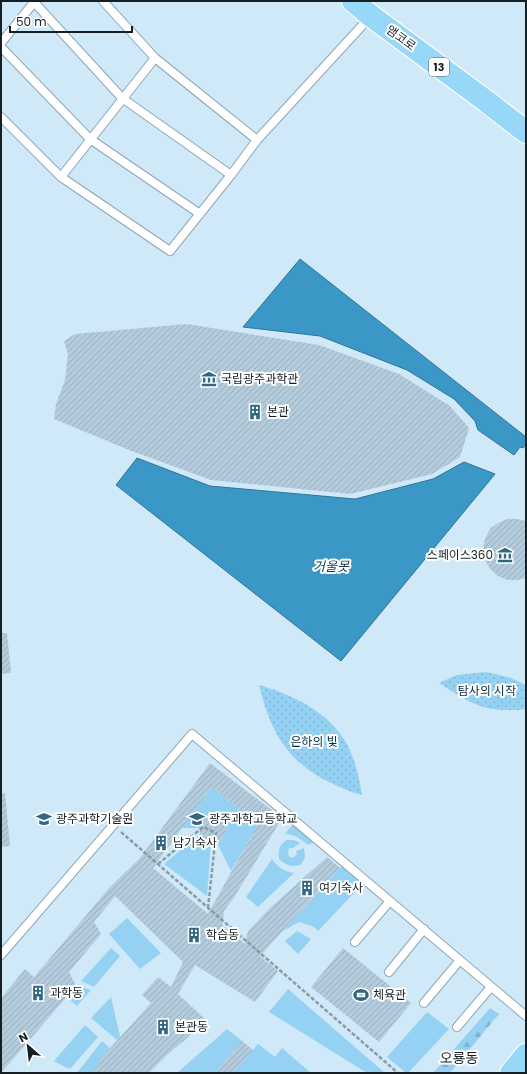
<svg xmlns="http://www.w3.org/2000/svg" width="527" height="1074" viewBox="0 0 527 1074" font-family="Poppins,'Noto Sans KR',sans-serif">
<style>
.green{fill:#95d1f3}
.forest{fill:url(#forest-firs)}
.park{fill:url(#park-dots)}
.water{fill:#3b98c6;stroke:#307495}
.building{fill:url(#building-hatch);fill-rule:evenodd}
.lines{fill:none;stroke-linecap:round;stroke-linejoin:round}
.service-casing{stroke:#8fa6b4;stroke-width:10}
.primary-casing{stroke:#fff;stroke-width:24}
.path{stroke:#889ba6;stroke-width:2.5;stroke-dasharray:4 2;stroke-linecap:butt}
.service{stroke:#fff;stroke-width:8}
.primary{stroke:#97d7f7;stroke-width:22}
.labels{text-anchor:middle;stroke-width:4;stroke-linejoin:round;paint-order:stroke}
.shield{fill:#fff;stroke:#5b6266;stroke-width:1}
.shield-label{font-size:11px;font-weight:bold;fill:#151f24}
.street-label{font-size:12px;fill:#151f24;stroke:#fff}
.poi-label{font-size:12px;fill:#151f24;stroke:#fff;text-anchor:start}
.park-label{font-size:12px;fill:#042e41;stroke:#fff}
.water-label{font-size:13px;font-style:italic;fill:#123a4e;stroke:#fff}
.quarter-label{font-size:14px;fill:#151f24;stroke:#fff}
</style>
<defs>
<pattern id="forest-firs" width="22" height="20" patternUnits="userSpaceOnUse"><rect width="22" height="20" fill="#95d1f3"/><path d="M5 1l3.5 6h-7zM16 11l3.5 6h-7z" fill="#80b3d0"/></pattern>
<pattern id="park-dots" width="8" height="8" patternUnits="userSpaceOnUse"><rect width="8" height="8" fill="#95d1f3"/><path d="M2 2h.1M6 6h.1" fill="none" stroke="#80b3d0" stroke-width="1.8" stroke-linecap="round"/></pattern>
<pattern id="building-hatch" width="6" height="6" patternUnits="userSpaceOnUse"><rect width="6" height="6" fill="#b3cbda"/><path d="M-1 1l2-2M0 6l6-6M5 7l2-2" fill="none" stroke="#99aebb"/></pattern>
</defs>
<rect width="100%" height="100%" fill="#d0e9f8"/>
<path class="green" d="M212,787L258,824L231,871L217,843L223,837L227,828L215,815C206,816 202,819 199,828H182Z
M293,824L314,842L308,845C300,839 295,834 285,834Z
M200,834L205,840L211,842L207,896L164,864Z
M287,840H294L300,843L293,848H289L288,854L290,858L294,857L297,854L296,851L304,848L305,857L301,865C291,867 287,866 279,859C278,850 279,845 287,840Z
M272,859C278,867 283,871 294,873L258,907L246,897Z
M343,865L355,876L358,882L354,893L318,931L314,927L299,922L283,931Z
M127,918L161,953L140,969L109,934Z
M297,931L311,939L298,954L285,941Z
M111,948L120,956L94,987L81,981Z
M76,986L91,990L77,1006L67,997Z
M288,989L385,1073H367L269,1012Z
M111,997L120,1036L117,1040L91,1018Z
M427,1012L449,1029L408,1073H406L387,1057Z
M85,1025L98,1037L70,1069L57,1063L54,1061Z
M227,1029L242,1041L215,1073H177Z
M102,1041L110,1048L92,1073H77Z
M258,1044L275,1057L282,1048L311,1073H233Z"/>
<path class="forest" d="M490,1008L499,1014L450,1073H433Z"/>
<path class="park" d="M486,672L508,677L526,685V709C521,710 516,710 510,710C480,711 464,699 439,683L457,675Z
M259,685C291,694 325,710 344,739C354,755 359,776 362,795C349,792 338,786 325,780C284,758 270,729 259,685Z"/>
<path class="water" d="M300,259L526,437V445L523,448L520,447L514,455L478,430L475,421L454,399L407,370L320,336L243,327Z
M137,458L210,486L355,499L433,479L464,462L495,474L341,661L116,485Z"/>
<path class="building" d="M187,324L319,345L399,374L450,406L469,428L460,457L432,474L350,494L211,480L129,450L54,419L56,404L65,380L68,354L64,341L75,334Z
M507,519H517L526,521V578L518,580H508L498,576L490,569L485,560L483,549L485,539L490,529L498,523Z
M1,633H7L11,673L1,674Z
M210,763L282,818L235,896L224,911L222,925L245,944L248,931L270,908L327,857L340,868L260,956L278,971L255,1002L195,965L178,994L204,1018L187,1038L168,1054L149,1073H92L102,1057L151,1003L142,995L158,977L171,987L183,962L115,896L94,922L101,934L69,972L76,986L1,1073V998L25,969L34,977L110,887L140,858ZM212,787L258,824L208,914L153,868Z
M5,793L10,846L1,847V794Z
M215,815L221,817L226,823L227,828L223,837L217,843L211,842L205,840L200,834L199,828L202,820L208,816Z
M343,948L411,1003L379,1042L311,987Z
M242,1041L253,1050L233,1073H215Z"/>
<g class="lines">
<g class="service-casing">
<path id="service" d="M103,1L155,58L257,140
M34,2L122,98L231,175
M1,43L35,1
M1,47L90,139L200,214
M1,117L61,177L170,251L231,175L257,140L370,17
M61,177L155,58
M355,942L390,901
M1,955L192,734L526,1016
M389,972L424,929
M424,1003L460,960
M457,1027L491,987"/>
</g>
<g class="primary-casing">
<path id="primary" d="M353,1L371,16L486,101L526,132
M511,1073L526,1055"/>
</g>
<path class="path" d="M121,832L398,1073
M158,864L203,827L216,833L208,908"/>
<use href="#service" class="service"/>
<use href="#primary" class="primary"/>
</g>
<defs>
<g id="museum-bare" transform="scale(1.2)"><path d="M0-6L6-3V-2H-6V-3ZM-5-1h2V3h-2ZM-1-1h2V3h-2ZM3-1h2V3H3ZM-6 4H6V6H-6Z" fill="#326783" stroke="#fff" stroke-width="2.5" paint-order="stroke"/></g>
<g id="building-bare" transform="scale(1.2)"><path d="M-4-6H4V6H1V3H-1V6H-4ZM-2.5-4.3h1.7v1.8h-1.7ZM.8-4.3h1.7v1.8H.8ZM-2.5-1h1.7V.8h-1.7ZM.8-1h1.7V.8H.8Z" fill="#326783" stroke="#fff" stroke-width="2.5" paint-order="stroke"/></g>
<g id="university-bare" transform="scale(1.2)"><path d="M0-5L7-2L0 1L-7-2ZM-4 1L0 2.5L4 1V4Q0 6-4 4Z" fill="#326783" stroke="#fff" stroke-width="2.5" paint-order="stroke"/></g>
<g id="school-bare" transform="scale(1.2)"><path d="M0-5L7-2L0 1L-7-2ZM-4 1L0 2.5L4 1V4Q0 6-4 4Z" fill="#326783" stroke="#fff" stroke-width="2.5" paint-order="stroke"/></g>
<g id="stadium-bare" transform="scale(1.2)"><path d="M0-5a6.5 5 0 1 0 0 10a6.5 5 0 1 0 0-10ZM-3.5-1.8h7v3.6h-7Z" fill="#326783" stroke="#fff" stroke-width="2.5" paint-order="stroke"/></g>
</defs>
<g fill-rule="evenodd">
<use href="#museum-bare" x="209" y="379"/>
<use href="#building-bare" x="255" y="412"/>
<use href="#museum-bare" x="505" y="555"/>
<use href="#university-bare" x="44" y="819"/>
<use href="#school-bare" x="197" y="819"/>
<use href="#building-bare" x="161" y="843"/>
<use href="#building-bare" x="307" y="888"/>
<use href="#building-bare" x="194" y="935"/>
<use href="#building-bare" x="38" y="993"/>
<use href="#stadium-bare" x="361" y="995"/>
<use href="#building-bare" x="163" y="1027"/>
</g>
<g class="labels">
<rect class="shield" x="429" y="58" width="20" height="18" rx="3"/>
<g class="shield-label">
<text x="439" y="71">13</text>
</g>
<g class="street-label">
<text transform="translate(401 38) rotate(36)" y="4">앰코로</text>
</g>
<g class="poi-label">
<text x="221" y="383">국립광주과학관</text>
<text x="267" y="416">본관</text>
<text x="493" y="559" text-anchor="end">스페이스360</text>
<text x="56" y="823">광주과학기술원</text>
<text x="209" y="823">광주과학고등학교</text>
<text x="173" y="847">남기숙사</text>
<text x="319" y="892">여기숙사</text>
<text x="206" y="939">학습동</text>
<text x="50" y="997">과학동</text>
<text x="373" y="999">체육관</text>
<text x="175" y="1031">본관동</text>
</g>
<g class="park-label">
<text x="487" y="695">탐사의 시작</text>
<text x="314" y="746">은하의 빛</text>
</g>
<g class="water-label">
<text x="331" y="571">거울못</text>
</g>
<g class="quarter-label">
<text x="459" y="1063">오룡동</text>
</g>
</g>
<rect width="527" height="1074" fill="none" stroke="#151f24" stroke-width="4"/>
<g transform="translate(28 1046) rotate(332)" stroke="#ffffff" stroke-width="3" paint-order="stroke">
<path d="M0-3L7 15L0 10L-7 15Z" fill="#151f24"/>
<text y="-6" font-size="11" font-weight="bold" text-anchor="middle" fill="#151f24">N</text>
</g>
<path d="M10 26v6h122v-6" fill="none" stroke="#151f24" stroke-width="2"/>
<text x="16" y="26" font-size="12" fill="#151f24" stroke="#ffffff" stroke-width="3" paint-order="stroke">50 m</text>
</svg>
